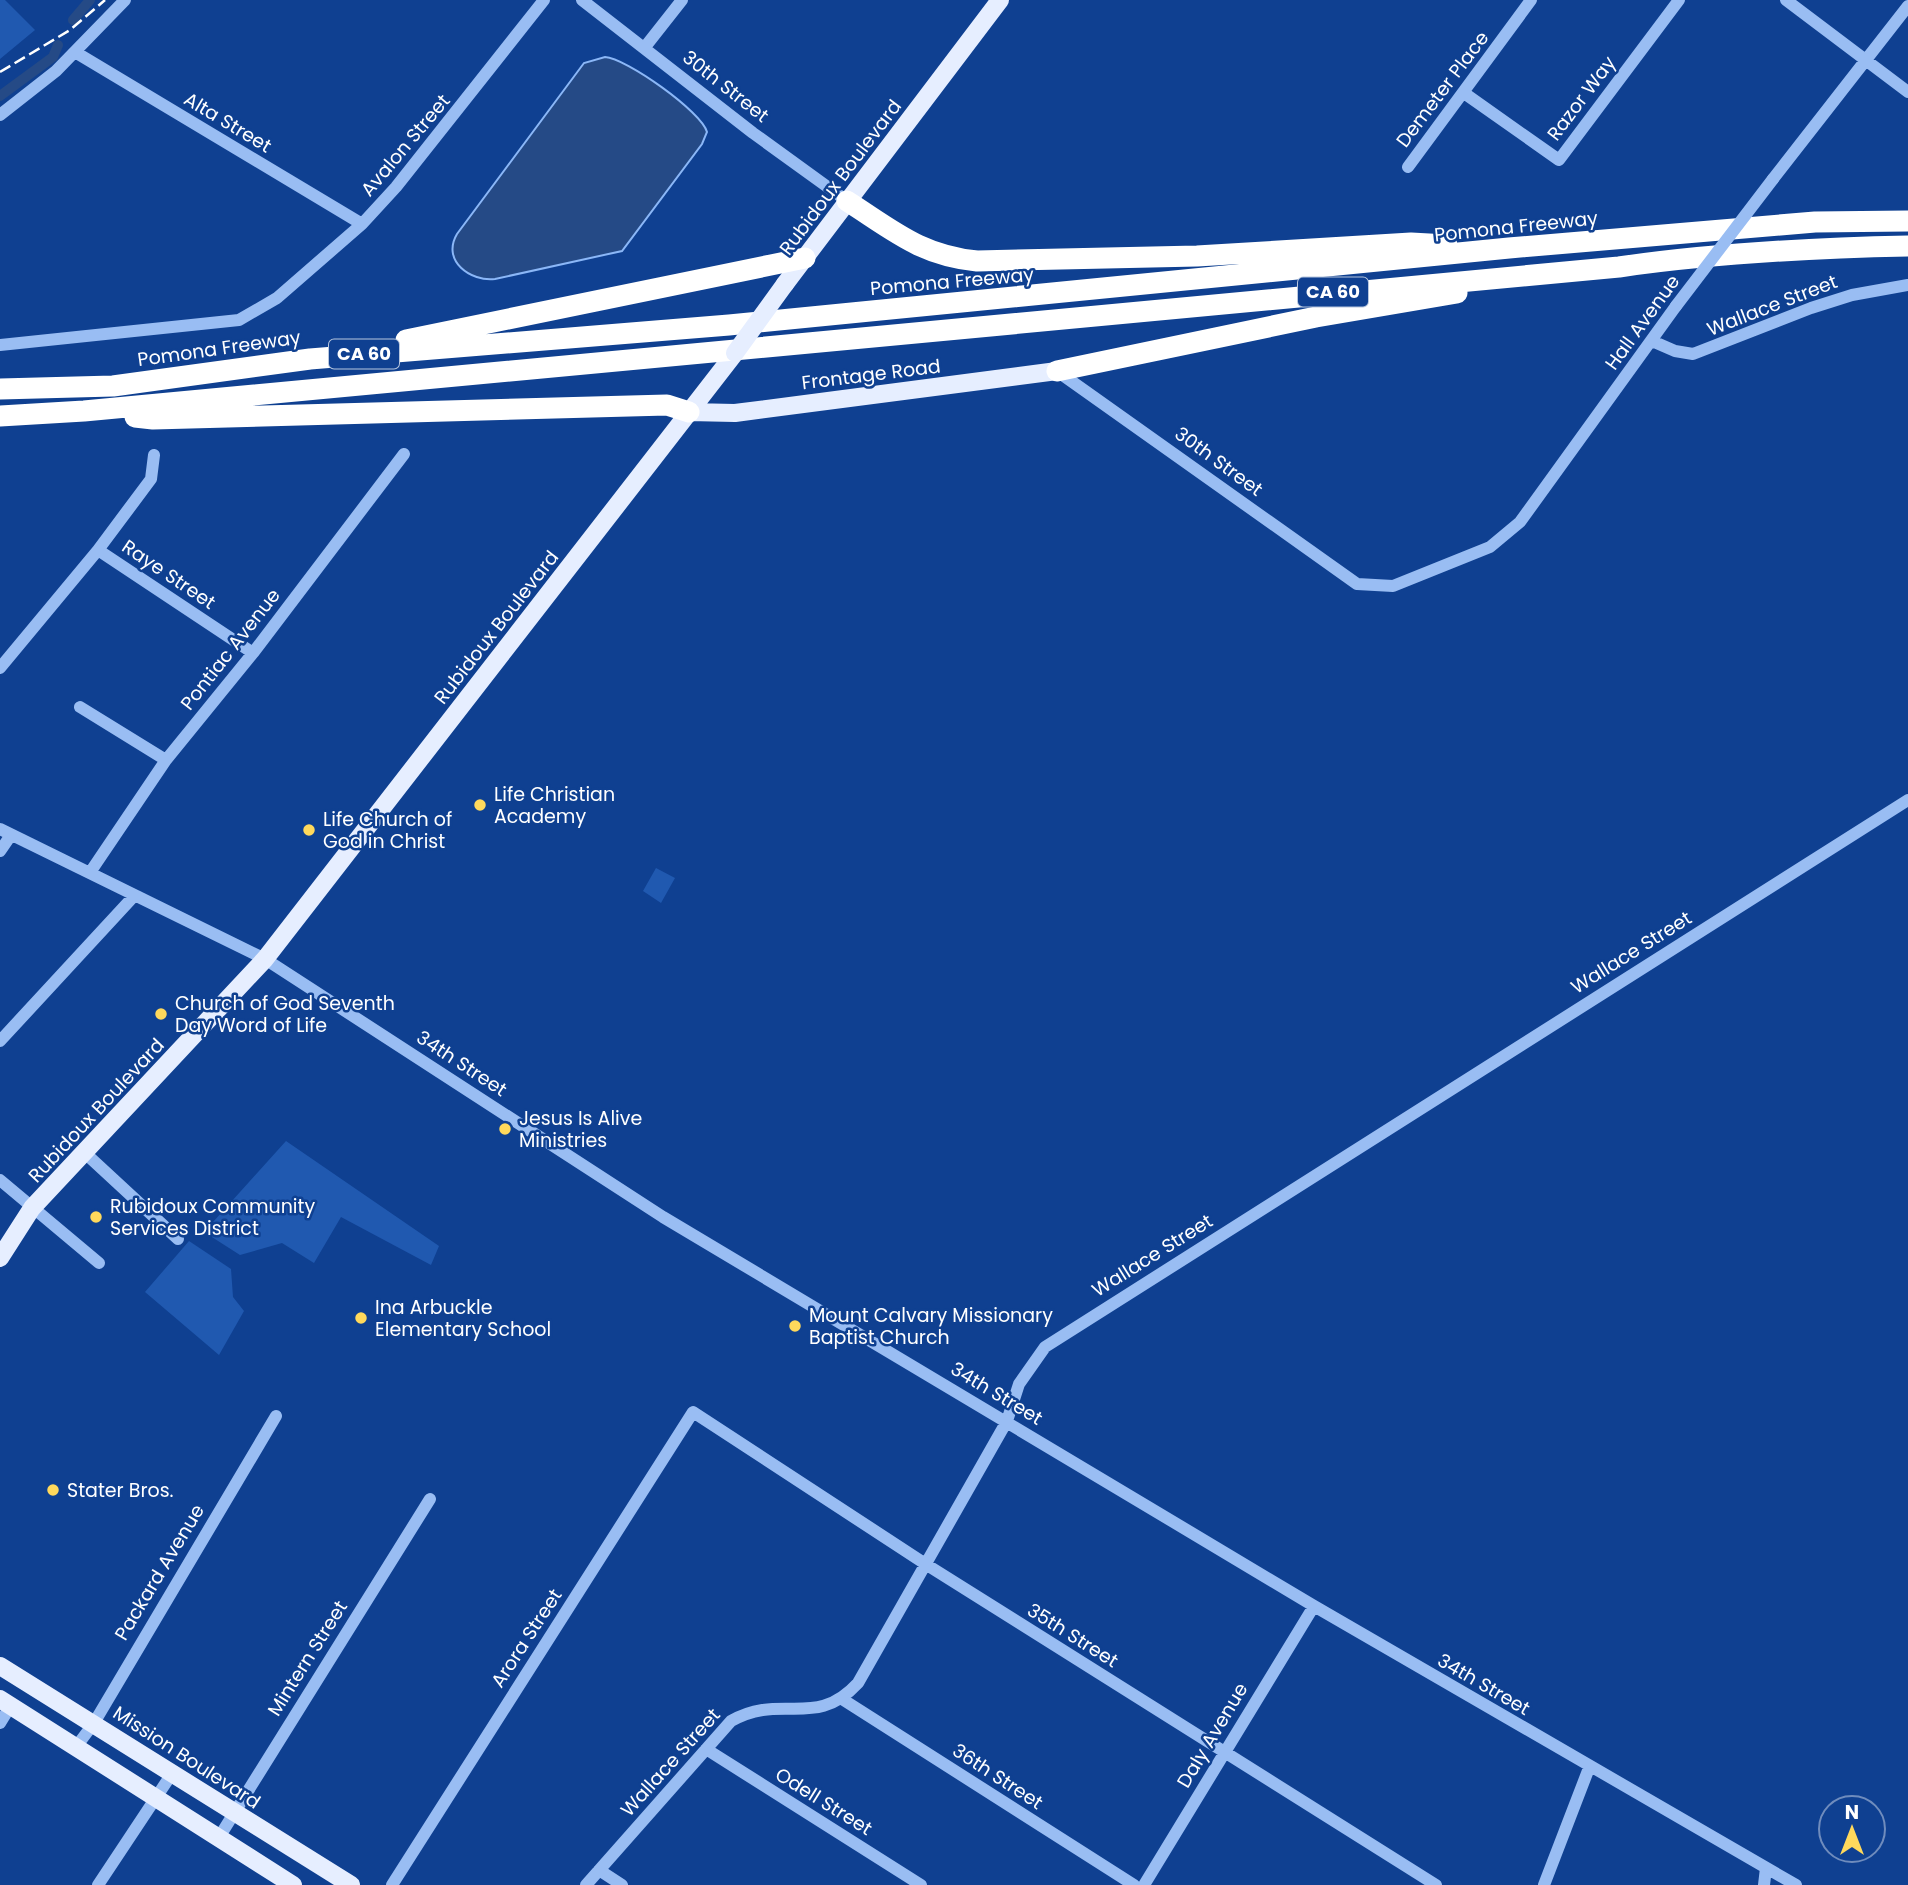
<svg xmlns="http://www.w3.org/2000/svg" width="1908" height="1885" viewBox="0 0 1908 1885" font-family="Poppins,sans-serif">
<style>
.green{fill:#2059b0}
.water{fill:#254a86;stroke:#8bb7f7;stroke-width:2}
.lines{fill:none;stroke-linecap:round;stroke-linejoin:round}
.canal{stroke:#254a86;stroke-width:10}
.minor{stroke:#99bdf3;stroke-width:12}
.major{stroke:#e6eeff;stroke-width:18}
.highway{stroke:#fff;stroke-width:21}
.rail{stroke:#fff;stroke-width:2.5;stroke-dasharray:12 5;stroke-linecap:butt}
.minor-bridge{stroke:#99bdf3;stroke-width:12}
.major-bridge{stroke:#e6eeff;stroke-width:18}
.poi-dot{fill:#ffd95c;stroke:#0f4091;stroke-width:2.5}
.labels{text-anchor:middle;stroke-width:5;stroke-linejoin:round;paint-order:stroke}
.shield{fill:#0f4091;stroke:#b7c6de;stroke-width:2}
.shield-label{font-size:18px;font-weight:bold;fill:#fff}
.street-label{font-size:19px;fill:#fff;stroke:#0f4091}
.poi-label{font-size:19px;fill:#fff;stroke:#0f4091;text-anchor:start}
</style>
<rect width="100%" height="100%" fill="#0f4091"/>
<path class="green" d="M0,0H5L35,30L0,59Z
M656,868L675,878L661,903L643,891Z
M286,1141L439,1246L431,1265L341,1217L314,1263L282,1243L240,1255L204,1232Z
M189,1241L231,1269L233,1297L244,1311L219,1355L145,1292Z"/>
<path class="water" d="M605,57C626,58 702,112 707,132L702,144L622,251L495,279C471,282 441,261 457,234L584,63Z"/>
<g class="lines">
<path class="canal" d="M73,20L90,0
M0,96L53,57L58,45"/>
<path class="minor" d="M582,0L753,133L847,201
M1786,0L1908,92
M645,47L682,0
M75,52L362,224
M1464,93L1559,160L1679,0
M0,115L56,71L125,0
M1408,167L1531,0
M1773,179L1908,6
M1652,341L1675,351L1693,354L1811,308L1852,295L1908,285
M0,345L239,320L277,298L362,224L396,187L544,0
M1057,371L1357,584L1393,586L1490,547L1520,522L1676,306
M98,550L253,653
M0,668L98,550L151,479L154,455
M80,707L166,760
M0,829L265,959L663,1217L1314,1606L1796,1885
M0,851L11,835
M91,871L166,760L253,653L404,454
M0,1041L134,896
M85,1153L178,1239
M0,1180L99,1263
M842,1699L1134,1885
M0,1723L11,1705
M76,1747L94,1723L276,1416
M706,1749L921,1885
M218,1839L430,1499
M599,1870L622,1885
M98,1885L173,1772
M392,1885L693,1412L927,1565L1436,1885
M586,1885L731,1721C782,1692 815,1730 858,1683L1007,1421L1019,1384L1045,1347L1908,800
M1144,1885L1314,1606
M1544,1885L1589,1768
M1764,1885L1766,1868"/>
<path class="major" d="M785,284L1000,0
M689,412L735,413L1057,371
M0,1258L32,1208L265,959L735,353
M0,1666L351,1885
M0,1699L293,1885"/>
<path class="highway" d="M847,201C894,231 920,255 977,261L1197,256L1411,243L1447,245
M406,340L805,258
M1057,371L1316,317L1457,293
M0,389L113,386L310,359L729,325L1509,248L1815,222L1908,221
M0,416L84,411L1619,267C1715,253 1811,248 1908,246
M135,417L153,419L667,405L689,412"/>
<path class="rail" d="M0,72L70,30L105,0"/>
<path class="minor-bridge" d="M1676,306L1773,179"/>
<path class="major-bridge" d="M735,353L785,284"/>
</g>
<g class="poi-dot">
<circle cx="480" cy="805" r="7"/>
<circle cx="309" cy="830" r="7"/>
<circle cx="161" cy="1014" r="7"/>
<circle cx="505" cy="1129" r="7"/>
<circle cx="96" cy="1217" r="7"/>
<circle cx="361" cy="1318" r="7"/>
<circle cx="795" cy="1326" r="7"/>
<circle cx="53" cy="1490" r="7"/>
</g>
<g class="labels">
<g class="shield">
<rect x="1298" y="277.5" width="70" height="29" rx="5"/>
<rect x="329" y="339.5" width="70" height="29" rx="5"/>
</g>
<g class="shield-label">
<text x="1333" y="298">CA 60</text>
<text x="364" y="360">CA 60</text>
</g>
<g class="street-label">
<text transform="translate(726 86) rotate(38)" y="7">30th Street</text>
<text transform="translate(1442 89) rotate(-53)" y="7">Demeter Place</text>
<text transform="translate(1581 98) rotate(-53)" y="7">Razor Way</text>
<text transform="translate(228 122) rotate(31)" y="7">Alta Street</text>
<text transform="translate(405 145) rotate(-50)" y="7">Avalon Street</text>
<text transform="translate(840 177) rotate(-53)" y="7">Rubidoux Boulevard</text>
<text transform="translate(1516 226) rotate(-6)" y="7">Pomona Freeway</text>
<text transform="translate(952 281) rotate(-5)" y="7">Pomona Freeway</text>
<text transform="translate(1772 305) rotate(-21)" y="7">Wallace Street</text>
<text transform="translate(1642 322) rotate(-54)" y="7">Hall Avenue</text>
<text transform="translate(219 348) rotate(-8)" y="7">Pomona Freeway</text>
<text transform="translate(871 374) rotate(-7)" y="7">Frontage Road</text>
<text transform="translate(1219 461) rotate(36)" y="7">30th Street</text>
<text transform="translate(169 574) rotate(34)" y="7">Raye Street</text>
<text transform="translate(496 627) rotate(-52)" y="7">Rubidoux Boulevard</text>
<text transform="translate(230 649) rotate(-52)" y="7">Pontiac Avenue</text>
<text transform="translate(1631 952) rotate(-32)" y="7">Wallace Street</text>
<text transform="translate(462 1063) rotate(33)" y="7">34th Street</text>
<text transform="translate(96 1110) rotate(-47)" y="7">Rubidoux Boulevard</text>
<text transform="translate(1152 1255) rotate(-32)" y="7">Wallace Street</text>
<text transform="translate(997 1393) rotate(31)" y="7">34th Street</text>
<text transform="translate(159 1572) rotate(-59)" y="7">Packard Avenue</text>
<text transform="translate(1073 1635) rotate(32)" y="7">35th Street</text>
<text transform="translate(526 1638) rotate(-57)" y="7">Arora Street</text>
<text transform="translate(307 1658) rotate(-58)" y="7">Mintern Street</text>
<text transform="translate(1484 1684) rotate(30)" y="7">34th Street</text>
<text transform="translate(1212 1735) rotate(-59)" y="7">Daly Avenue</text>
<text transform="translate(187 1757) rotate(33)" y="7">Mission Boulevard</text>
<text transform="translate(670 1762) rotate(-48)" y="7">Wallace Street</text>
<text transform="translate(998 1776) rotate(33)" y="7">36th Street</text>
<text transform="translate(824 1801) rotate(32)" y="7">Odell Street</text>
</g>
<g class="poi-label">
<text x="494" y="801">Life Christian<tspan x="494" dy="22">Academy</tspan></text>
<text x="323" y="826">Life Church of<tspan x="323" dy="22">God in Christ</tspan></text>
<text x="175" y="1010">Church of God Seventh<tspan x="175" dy="22">Day Word of Life</tspan></text>
<text x="519" y="1125">Jesus Is Alive<tspan x="519" dy="22">Ministries</tspan></text>
<text x="110" y="1213">Rubidoux Community<tspan x="110" dy="22">Services District</tspan></text>
<text x="375" y="1314">Ina Arbuckle<tspan x="375" dy="22">Elementary School</tspan></text>
<text x="809" y="1322">Mount Calvary Missionary<tspan x="809" dy="22">Baptist Church</tspan></text>
<text x="67" y="1497">Stater Bros.</text>
</g>
</g>
<g transform="translate(1852 1829)"><circle r="33" fill="#0f4091" stroke="#6f8cbd" stroke-width="2"/>
<path d="M0-5L12 26L0 18L-12 26Z" fill="#ffd95c"/>
<text y="-10" font-size="19" font-weight="bold" text-anchor="middle" fill="#ffffff">N</text>
</g>
</svg>
